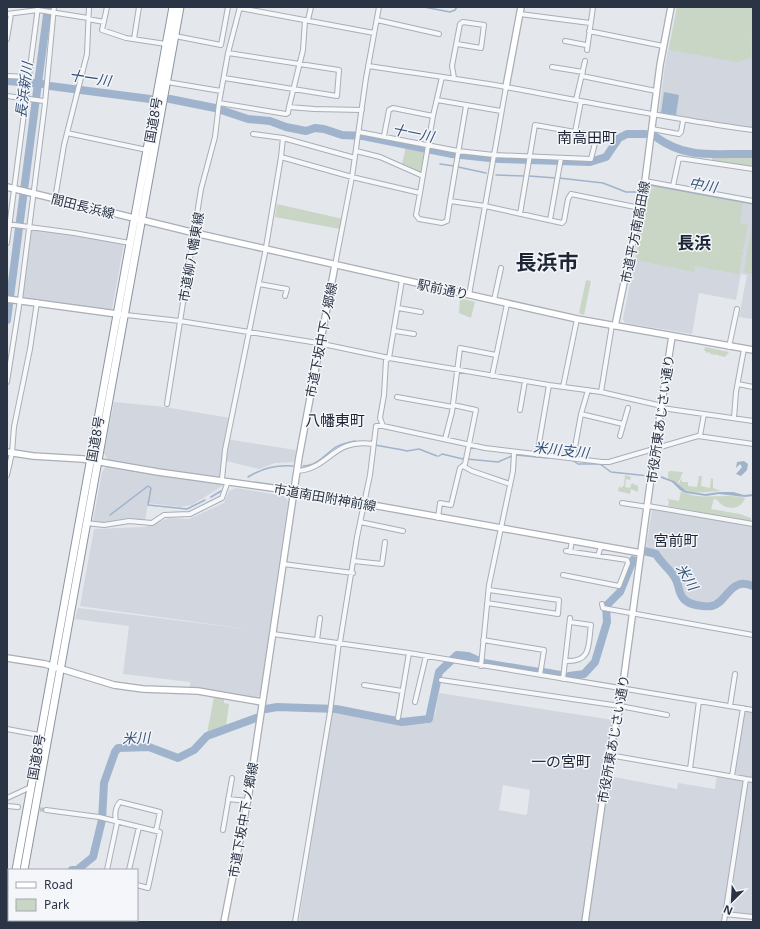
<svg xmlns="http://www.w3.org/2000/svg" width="760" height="929" viewBox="0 0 760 929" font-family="'Noto Sans','Noto Sans JP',sans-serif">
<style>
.built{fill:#d2d6de;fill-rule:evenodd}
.green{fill:#c9d6c5}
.water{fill:#9fb4cc}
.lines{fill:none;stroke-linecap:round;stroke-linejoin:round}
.stream{stroke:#9fb4cc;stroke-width:1.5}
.river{stroke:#9fb4cc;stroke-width:8}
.street-tunnel{stroke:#bfc3cb;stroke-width:4;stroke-dasharray:4 2;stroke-linecap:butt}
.street-casing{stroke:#a9aeb7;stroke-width:6}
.secondary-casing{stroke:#a9aeb7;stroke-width:8}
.highway-casing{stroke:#8b94a3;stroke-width:9}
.street{stroke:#f7f8fa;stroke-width:4}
.secondary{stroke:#fff;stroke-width:5.5}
.highway{stroke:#fff;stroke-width:7}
.labels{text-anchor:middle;stroke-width:3;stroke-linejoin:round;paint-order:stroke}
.street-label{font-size:13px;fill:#2b3445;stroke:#f4f6f9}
.water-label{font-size:14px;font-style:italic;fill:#34527a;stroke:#f4f6f9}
.quarter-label{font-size:15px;fill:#1d2536;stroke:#f4f6f9}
.district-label{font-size:17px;font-weight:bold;fill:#1d2536;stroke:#f4f6f9}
.town-label{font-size:21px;font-weight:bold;fill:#1d2536;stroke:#f4f6f9}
</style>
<rect width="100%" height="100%" fill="#e4e7ec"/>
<path class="built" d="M677,7H753V128L659,113L665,65Z
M649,184L753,205V319L739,317L747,275L741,274L748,234L736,300L699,293L692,334L625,323L623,319Z
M34,228L124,244L112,309L109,310L24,299L22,295L30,231Z
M114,402L165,407L230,418L226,439L296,450L294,462L275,463L259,469L226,461L222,486L192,505L180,507L148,503L145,520L128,518L103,523L93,521L102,472L105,468L107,458L104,453Z
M236,488L284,496L288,501L269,632L80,606L94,529L145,527L169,518L189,519L224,503L229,491Z
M653,508L753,527V583L744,582L736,585L728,589L712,605L693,603L685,599L678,577L658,553L646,548L652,510Z
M78,608L269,632L260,694L256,698L190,688V682L123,674L129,626L75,619Z
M439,693L613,720L582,922H299L331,711L352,713L397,725L427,724L432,720L435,714ZM503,785L530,790L527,814L525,815L499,810Z
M744,710L753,711V778L734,775Z
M717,775L744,780L722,922H588L609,776L677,789L678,783L715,789Z
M748,781L753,782V916L727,912Z"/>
<path class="green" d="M677,7H753L751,58L737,62L669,50Z
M406,146L425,150L421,173L402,164Z
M712,158H753V167L712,161Z
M656,187L743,203L740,223L748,225L743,250L733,249L743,251L739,274L695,266L694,272L636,260L650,192Z
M277,204L343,219L340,229L275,217Z
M752,224H753V274L744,272Z
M586,280L591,281L584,315L579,313Z
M460,298L475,302L471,318L459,313Z
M705,347L729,352L725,357L717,355V353L716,355L710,354V352L706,353V351H704Z
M670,471L683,472L677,485L668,478V472Z
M625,475L631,477L630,480L626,479L625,487L630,488L632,483L638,486V492L631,489L630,494L618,491L619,486L621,488L624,485Z
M699,476H702L701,486L710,488L711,478L713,479V488L721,491C708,491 688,497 678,485L682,478V482H688V486L697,487Z
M681,491C701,502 724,492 745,498C742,508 730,511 721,504C718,502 718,499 714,499L711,509L740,514L751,518V522L668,506L669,502L667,499L679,501Z
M214,697L224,699V703L229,704L226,726L207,733Z"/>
<path class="water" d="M664,92L679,95L676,115L661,113Z
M744,461L748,464L747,470L741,476L736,474L742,467L740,464L736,468L737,462Z
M661,476L674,481L686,491L705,494L719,492H733L744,495L753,494V496L745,497L719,494L706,496L686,493L680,490L672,482L661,478Z"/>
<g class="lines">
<path class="stream" d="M424,7L450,12L455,10L457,7
M440,164L454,166
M458,167L486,173
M496,175L525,176
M529,176L556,178
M559,178L603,183L626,192H637
M650,185L753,204
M375,445L397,449
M398,449L407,451L419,449L437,456
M516,455L548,458
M439,456L442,454L463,459
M467,459L498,462L514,455
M572,460L578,464H600L611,472L649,476
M303,466C316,466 324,456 333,449C339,444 348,443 355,441
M248,477C263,468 275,465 293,466
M211,497L221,491
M110,515L148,486L151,488L148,505L187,509L205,500"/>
<path class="river" d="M7,81L42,84
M50,86L150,99
M170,99L215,108L248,119L270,121L286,127L306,131L315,128L324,129L342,135L363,136L452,154L499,159L590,162L606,157L619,138L627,134H645
M656,137C687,160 717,153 753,154
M7,320L48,7
M644,551L656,554C661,563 670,569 675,578C679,584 678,592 683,598C686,602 691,604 696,605C701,606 707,607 712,606C727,603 730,576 753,586
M484,663L539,672
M543,672L560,675
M569,676L584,674L595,662L607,622L606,606L620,592L633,560
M266,709L277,707L336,709L402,722L429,719L439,672L457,655L468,656L479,661
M72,870H77L93,857L102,820L104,783L115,752L118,748L149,747L178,758L194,750L207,736L256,718
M7,875H9"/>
<path class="street-tunnel" d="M34,809L46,810"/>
<g class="street-casing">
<path id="street" d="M107,7L102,30L126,38L166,44
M240,8L374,33
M7,14L38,10L88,18
M520,14L590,23
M88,19L104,22
M308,20L311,7
M377,20L439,34
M589,31L663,46
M175,36L221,45L228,7
M7,39L11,14
M134,39L139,7
M565,41L586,45
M587,50L593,7
M368,66C414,73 460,79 506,87C588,102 670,119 753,130
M552,67L583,72
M7,76L28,77
M582,76L656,91
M224,78L337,96L339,70L228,53
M454,78L452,66L460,24L463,22L484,25L481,48L457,44
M167,82L221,91
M7,96L44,101
M437,100L501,111
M576,100L585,61
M219,103L286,114L288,113L289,107L314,109L362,110
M289,107L303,50L305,20
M433,116L442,77
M652,129L679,134L681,132L683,121
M359,132L458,151L494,155L591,159L597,135L575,132L581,101
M67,133L147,150
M253,134L283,138L281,157L352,177L420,193L416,215L419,219L442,223L447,221L450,201L485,206L506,87
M384,136L389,110L393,108L433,116L420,193
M283,138L355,158
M356,151L380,157L423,176
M645,181L753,201
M673,186L679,158L753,169
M55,199L64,145L87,54L89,7
M450,201L466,106
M520,214L535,125L575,132
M550,220L561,158
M7,224L74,233L130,243
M7,243L38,7
M335,265L352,177L366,78L379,7
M402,280L389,358L549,385L601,392L662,406
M259,284L287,289L285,296
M469,295L485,206L562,223L564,221L568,199L571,194L640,208
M494,300L501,268
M398,308L421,312
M117,314L180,321L318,343L389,358
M395,331L414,334
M729,347L737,309
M389,358L386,360L384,395L380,418L383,426L485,448L602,462H609L698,436L753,444
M492,376L507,304
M7,382L20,300L45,103L54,7
M738,384L753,387
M563,387L577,319
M588,390L581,414L623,424
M601,392L612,325
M397,397L453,407
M167,404L201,189L215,137L219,103L228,53L240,7
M662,408L753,421
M520,410L525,381
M734,418L736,392L744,349
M620,436L628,408
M700,436L704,414
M445,439L452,412L460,348L496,355
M537,455L549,385
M573,458L581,414
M463,466L472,471L510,484
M297,471C330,469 332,438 373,444
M7,475L12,453L14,427L30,349L37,302
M222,479L225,450L265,253L281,157
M622,503L648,507
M648,506L753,524
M438,518L440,503L451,505L460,468L465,464L476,410L453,405
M360,522L403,531
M86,523L104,525L129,521L152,523L164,515L190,514L222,498L228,481
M570,552L572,540
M598,556L601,546
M354,561L382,564L385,542
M283,564L353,573
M563,575L619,586L628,563L627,560L566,551
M487,603L558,614L559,600L489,590
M602,604L603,608L753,635
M273,634L409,653L753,710
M317,640L320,618
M483,640L544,650L540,675
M340,642L357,537L370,475L376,426H383
M566,661C592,662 588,645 591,625L570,622
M481,666L489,585L513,471L514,453
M563,679L570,618
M441,680L620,706L667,715
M364,685L402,691
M415,702L426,656
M730,706L735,674
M398,718L409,653
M7,729L39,735
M609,755L746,779
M690,769L699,701
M732,776L743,708
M7,798L31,787
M228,799L248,801
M7,806L18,807
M46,810L99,817L160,832L148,888L137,885
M223,830L232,778
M107,870L117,823C114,817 115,807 120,802L160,812L156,831
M129,870L139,827
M725,914L753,917
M102,922L103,920
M295,922L330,712L339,642
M724,922L746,779L753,780"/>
</g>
<g class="secondary-casing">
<path id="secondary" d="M506,87L521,7
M7,187L195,233L577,319L753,350
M7,299L117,314
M615,326L645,181L660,65L671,7
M7,452L33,456L83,459L158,472L294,491L641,553
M7,658L45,664L114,685L143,689L198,691L262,702
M224,922L249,793L299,457L335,265
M585,922L609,755L620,706L655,448L672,336"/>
</g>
<g class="highway-casing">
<path id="highway" d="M16,870L173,7
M24,870L180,7
M7,919L9,908
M14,922L15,920"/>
</g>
<use href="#street" class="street"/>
<use href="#secondary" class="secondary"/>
<use href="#highway" class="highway"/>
</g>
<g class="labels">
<g class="street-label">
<text transform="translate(153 120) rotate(-80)" y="5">国道8号</text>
<text transform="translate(83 206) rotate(14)" y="5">間田長浜線</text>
<text transform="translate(635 232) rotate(-79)" y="5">市道平方南高田線</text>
<text transform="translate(191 257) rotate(-80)" y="5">市道柳八幡東線</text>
<text transform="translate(443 289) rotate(12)" y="5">駅前通り</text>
<text transform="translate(321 340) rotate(-79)" y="5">市道下坂中下ノ郷線</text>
<text transform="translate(660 419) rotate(-82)" y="5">市役所東あじさい通り</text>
<text transform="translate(95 439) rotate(-80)" y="5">国道8号</text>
<text transform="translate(325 497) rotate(10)" y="5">市道南田附神前線</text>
<text transform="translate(613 739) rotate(-80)" y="5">市役所東あじさい通り</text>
<text transform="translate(36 757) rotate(-80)" y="5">国道8号</text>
<text transform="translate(243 820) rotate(-80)" y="5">市道下坂中下ノ郷線</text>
</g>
<g class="water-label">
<text transform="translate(90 78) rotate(8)" y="5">十一川</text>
<text transform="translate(24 90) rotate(-83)" y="5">長浜新川</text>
<text transform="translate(413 133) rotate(11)" y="5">十一川</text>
<text transform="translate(703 185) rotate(10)" y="5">中川</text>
<text transform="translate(561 450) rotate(6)" y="5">米川支川</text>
<text transform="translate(687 577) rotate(59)" y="5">米川</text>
<text transform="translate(136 738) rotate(-2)" y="5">米川</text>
</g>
<g class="quarter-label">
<text x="587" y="143">南高田町</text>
<text x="335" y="426">八幡東町</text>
<text x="676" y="546">宮前町</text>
<text x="561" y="767">一の宮町</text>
</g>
<g class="district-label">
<text x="694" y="249">長浜</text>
</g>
<g class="town-label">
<text x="547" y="270">長浜市</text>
</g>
</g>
<rect width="760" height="929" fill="none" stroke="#2b3445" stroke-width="16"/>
<rect x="8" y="869" width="130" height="52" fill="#f4f6f9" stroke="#a4a8b1"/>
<rect x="16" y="882" width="20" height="6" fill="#ffffff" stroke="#a4a8b1"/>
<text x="44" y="889" font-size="12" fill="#2b3445">Road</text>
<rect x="16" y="899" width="20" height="12" fill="#c9d6c5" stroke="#a4a8b1"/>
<text x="44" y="909" font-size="12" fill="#2b3445">Park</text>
<g transform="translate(732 901) rotate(204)" stroke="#f4f6f9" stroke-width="3" paint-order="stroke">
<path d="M0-3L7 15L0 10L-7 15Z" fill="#2b3445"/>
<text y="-6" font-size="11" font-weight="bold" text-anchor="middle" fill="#2b3445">N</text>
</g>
</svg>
